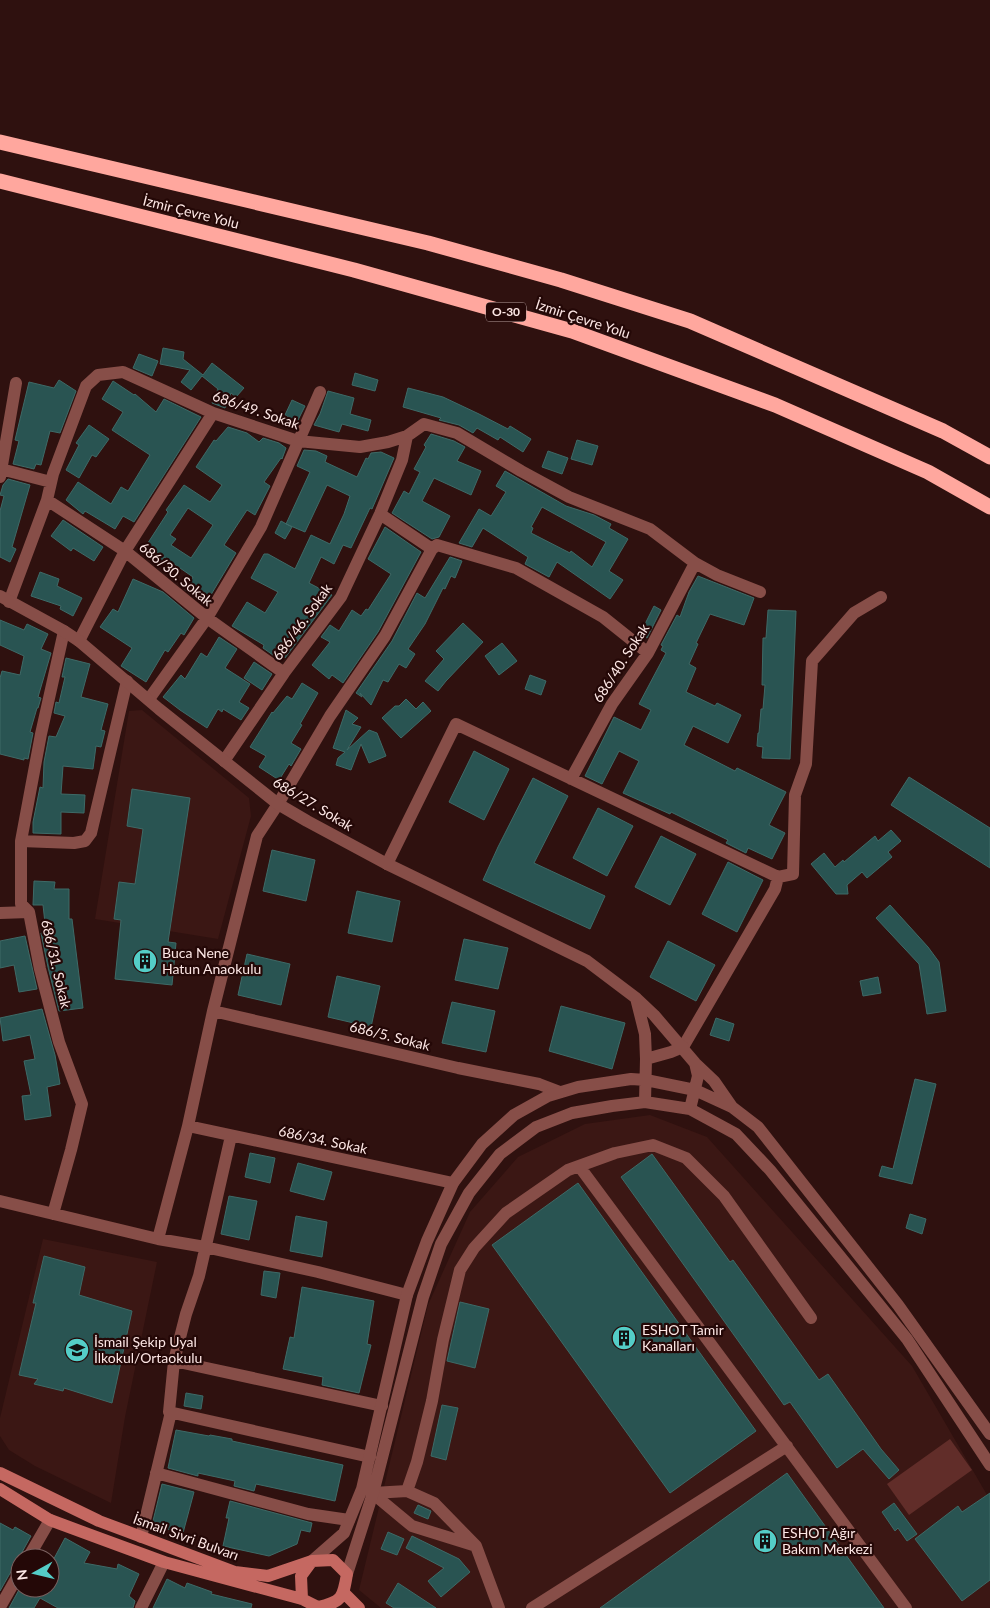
<svg xmlns="http://www.w3.org/2000/svg" width="990" height="1608" viewBox="0 0 990 1608" font-family="Lato,sans-serif">
<style>
.built{fill:#3b1714}
.green{fill:#612d29}
.building{fill:#295452;stroke:#3e6a67;fill-rule:evenodd}
.lines{fill:none;stroke-linecap:round;stroke-linejoin:round}
.minor{stroke:#874e48;stroke-width:12}
.tertiary{stroke:#874e48;stroke-width:12}
.secondary{stroke:#c56861;stroke-width:12}
.motorway{stroke:#ffa79e;stroke-width:15}
.labels{text-anchor:middle;stroke-width:4.5;stroke-linejoin:round;paint-order:stroke}
.shield{fill:#240807;stroke:#bca4a2;stroke-width:1}
.shield-label{font-size:12px;font-weight:bold;fill:#fde7e5}
.street-label{font-size:14px;fill:#fde7e5;stroke:#240807}
.poi-label{font-size:14px;fill:#fde7e5;stroke:#240807;text-anchor:start}
</style>
<rect width="100%" height="100%" fill="#2f110f"/>
<path class="built" d="M142,710L249,798L251,816L218,939L95,919L129,711Z
M650,1115L707,1137L912,1366L990,1500V1608H381L359,1590L428,1305L470,1212L518,1157L585,1124Z
M43,1239L157,1262L125,1417L111,1503L35,1466L9,1450L0,1436V1418Z"/>
<path class="green" d="M950,1439L972,1470L909,1515L887,1484Z"/>
<path class="building" d="M163,348L184,352L183,359L203,375L212,363L244,388L236,397L231,393L225,408L212,403L218,389L202,376L191,390L181,382L190,370L160,364Z
M139,354L158,361L152,376L133,368Z
M355,373L378,380L375,391L352,385Z
M59,380L76,391L60,433L50,431L41,465L36,464L34,469L13,464L19,441L15,440L29,382L54,388Z
M113,381L134,395L135,394L156,412L164,399L201,417L134,522L123,516L115,529L85,511L83,514L66,500L78,482L111,504L121,487L128,491L150,455L112,430L123,412L102,399Z
M408,388L443,397L479,414L508,429L510,426L531,439L523,452L500,437L498,440L477,428L473,433L459,425L439,420L441,418L403,407Z
M328,391L354,398L350,414L371,420L368,431L342,424L339,432L314,425L320,414Z
M292,400L305,406L297,422L285,415Z
M89,425L109,439L96,457L92,455L79,478L66,470L79,445L76,443Z
M228,427L247,433L259,442L263,438L279,443L286,448L282,459L281,458L264,482L270,486L255,515L247,510L224,545L236,553L206,603L205,602L203,604L185,590L193,577L164,557L160,563L142,552L168,512L166,510L184,485L210,502L222,485L196,467L214,440L216,441ZM188,508L213,525L191,558L171,545L176,539L170,535Z
M431,434L454,441L465,447L457,461L481,471L471,495L434,478L422,501L450,516L439,537L432,539L392,513L404,491L409,494L420,472L414,469L426,447L424,445Z
M577,440L598,446L592,465L571,459Z
M304,450L316,451L327,456L325,462L357,477L366,458L368,459L371,453L381,452L394,458L372,509L370,508L351,548L343,545L334,564L321,557L309,583L332,595L285,658L283,656L280,660L263,648L264,645L232,626L247,602L265,613L278,592L251,578L264,554H268L295,569L311,535L330,544L344,514L350,496L327,485L305,532L286,524L310,472L297,466Z
M548,451L568,458L562,474L542,467Z
M505,471L566,506L594,515L611,524L609,528L628,539L609,571L623,580L610,599L557,562L549,577L525,564L528,557L483,528L472,547L459,543L479,509L491,516L506,492L496,486ZM542,507L606,542L592,567L571,551L570,553L531,533L533,528L531,527Z
M8,479L30,485L12,547L16,549L10,562L0,557V511L4,496L0,495L3,485Z
M63,520L103,547L94,561L73,548L71,551L51,536Z
M281,521L292,527L285,539L275,533Z
M385,527L421,552L378,632L343,683L332,675L329,679L312,665L330,642L321,637L330,625L339,631L352,610L361,616L366,609L368,610L391,574L368,559Z
M450,557L462,561L455,578L451,576L445,589L443,588L425,624L408,649L415,654L406,668L399,664L388,682L383,680L371,705L360,693L362,697L356,693L392,641L417,593L425,598Z
M40,572L59,579L57,586L82,598L73,616L60,609L61,606L31,596Z
M698,576L754,598L744,625L710,614L696,643L698,644L689,664L696,668L686,692L715,706L717,703L741,715L728,743L693,726L684,745L735,771L737,768L786,792L769,825L785,833L772,859L748,848L746,853L726,843L728,840L671,812L670,814L623,793L639,761L619,751L602,784L585,776L614,717L641,730L651,710L639,704L666,653L661,650L663,646L661,645L677,615L680,617L689,592Z
M133,579L163,592L194,618L184,635L181,633L168,652L165,650L146,682L121,666L132,648L100,627L113,609L118,612Z
M654,606L661,610L647,638L640,634Z
M768,610L796,611L790,759L762,758L763,747L757,746L758,733H759L761,709H763L765,685H762L763,638H766Z
M0,620L24,630L27,624L48,634L41,649L51,653L38,697L41,698L38,708H37L30,732L33,733L28,759L24,758V760L0,754V678L2,671L20,675L24,656L0,645Z
M463,623L483,642L446,681L438,691L425,681L444,659L436,651Z
M219,637L237,649L225,668L250,684L239,702L249,708L241,720L223,709L222,712L218,709L207,728L180,710L163,697L181,675L185,679L201,653L207,657Z
M502,643L517,661L499,675L485,656Z
M66,658L90,664L81,697L108,704L101,730L105,731L101,747L96,746L93,769L63,766L61,794L85,795L84,813L61,812V834L33,833V822L40,787L43,788L44,762L49,736L56,737L65,716L54,713L56,702L59,703L65,677H62Z
M254,662L272,674L262,690L244,678Z
M530,675L546,681L541,695L525,689Z
M302,683L318,693L300,724L302,725L291,743L301,749L291,766L289,764L279,780L259,767L266,756L250,747L272,712L273,713L287,696L292,699Z
M406,699L416,709L423,702L431,711L401,738L382,718L395,706H399Z
M346,710L358,718L352,724L361,727L347,750L369,730L377,733L386,756L369,763L361,744L351,770L336,765L338,758L345,752L333,748Z
M474,751L509,769L484,820L449,802Z
M909,777L990,828V868L891,805Z
M533,778L568,796L534,863L605,896L590,929L483,880L498,847Z
M132,789L190,798L168,942L176,943L172,985L115,979L121,920L114,919L119,882L135,884L143,829L127,826Z
M598,808L633,826L607,876L573,858Z
M891,830L901,841L888,852L892,857L867,878L862,872L847,885L848,894H836L811,864L824,853L835,867L843,860L844,862L875,836L878,841Z
M661,836L696,854L670,905L635,887Z
M272,850L315,860L306,901L263,891Z
M728,862L763,880L737,932L702,914Z
M34,881L55,882L54,889H69V919H72L83,1008L59,1011L48,967L41,933L46,932L43,905H33Z
M357,891L400,901L392,942L348,933Z
M890,905L928,947L939,962L946,1011L927,1014L919,964L876,918Z
M25,936L37,989L19,992L14,965L0,968V941Z
M464,939L508,948L498,989L455,980Z
M668,941L715,965L696,1001L650,977Z
M247,954L290,964L281,1005L238,995Z
M337,976L380,986L371,1027L328,1017Z
M878,977L881,993L863,996L860,981Z
M452,1002L495,1011L486,1052L442,1043Z
M561,1006L625,1023L612,1069L549,1051Z
M42,1009L55,1055L60,1084L47,1087L51,1116L25,1120L22,1096L31,1095L24,1061L35,1059L30,1035L3,1041L0,1018Z
M716,1018L734,1024L729,1041L710,1035Z
M915,1079L936,1084L912,1184L879,1176L882,1166L893,1169Z
M250,1153L275,1158L270,1183L245,1177Z
M652,1154L730,1262L733,1260L819,1380L828,1374L881,1449L899,1470L889,1479L863,1449L837,1468L790,1402L784,1405L621,1177Z
M298,1163L332,1172L324,1200L290,1191Z
M578,1183L756,1431L670,1493L492,1245Z
M229,1196L257,1201L249,1240L221,1234Z
M910,1214L926,1219L922,1234L906,1228Z
M296,1216L327,1222L322,1257L290,1251Z
M44,1256L85,1267L79,1295L132,1311L112,1403L64,1388L63,1391L34,1384L38,1379L19,1375L36,1303H33Z
M264,1271L280,1273L276,1298L261,1295Z
M302,1287L374,1301L367,1344L371,1345L359,1393L322,1385L323,1377L283,1369L290,1337L294,1338Z
M460,1302L489,1309L475,1368L447,1361Z
M186,1393L203,1396L201,1409L184,1406Z
M442,1405L458,1408L446,1460L431,1456Z
M176,1430L209,1436L210,1435L232,1439V1441L343,1465L335,1501L256,1484L254,1491L234,1486L235,1481L198,1473V1476L168,1468Z
M787,1473L884,1608H600Z
M162,1484L194,1492L183,1533L152,1525Z
M990,1493V1580L962,1601L915,1539L958,1506L962,1512Z
M230,1501L312,1523L310,1532L301,1530L297,1544L269,1556L223,1546L229,1518H226Z
M894,1503L917,1534L907,1541L898,1528L895,1531L882,1512Z
M418,1505L431,1511L428,1519L414,1513Z
M0,1523L13,1530L15,1527L31,1536L21,1554L20,1564L13,1568L0,1591Z
M388,1532L404,1539L397,1555L381,1549Z
M412,1536L459,1559L470,1572L441,1597L428,1581L444,1568L406,1548Z
M65,1538L90,1552L84,1563L117,1569L118,1564L139,1574L129,1596L135,1601L133,1608H58L40,1598L34,1608H9L20,1588H50V1566Z
M167,1579L185,1588L187,1583L212,1592L211,1594L252,1604L251,1608H153Z
M398,1583L436,1608H394L386,1603Z"/>
<g class="lines">
<path class="minor" d="M1,469L51,482
M0,477L16,383
M47,500L125,551L207,618L284,673
M380,514L432,549
M9,602L47,500L53,474L86,386L98,375L123,372L213,413L298,441L360,447L388,442L407,436L424,424L457,433L521,471L569,497L650,529L695,563L717,575L760,592
M79,641L125,551L213,413
M149,699L207,618L261,527L320,392
M224,761L284,673L341,597L380,514L402,460L407,436
M571,779L612,704L648,653L695,563
M21,841L74,843L85,841L91,833L127,681
M387,864L456,724L778,877
M0,913L29,912
M213,1011L458,1068L539,1084L560,1092
M683,1047L775,889L778,877L793,874L795,795L806,764L812,661L854,613L881,597
M188,1126L453,1183
M231,1136L199,1276L186,1314L174,1361L382,1406
M579,1166L906,1608
M0,1201L158,1239L205,1247L318,1272L407,1295
M53,1214L71,1150L82,1104L59,1042L40,969L29,912L21,904V841L41,734L64,631
M158,1239L188,1126L213,1011L257,836L278,804L330,716L385,636L432,549L437,545L516,568L603,617L648,653
M174,1361L169,1412L370,1457
M156,1473L308,1514L349,1520
M407,1491L417,1462L432,1401L443,1340L460,1270L474,1248L506,1213L568,1170L615,1153L653,1145L686,1158L724,1196L811,1318
M371,1492L412,1526L473,1545
M373,1493L407,1491L434,1503L476,1546L499,1608
M141,1537L171,1412
M28,1558L50,1520
M0,1607L20,1572
M141,1608L164,1562
M532,1608L787,1446"/>
<path class="tertiary" d="M0,596L64,631L79,641L159,709L278,804L307,821L387,864L587,961L636,998L654,1015L695,1063L714,1081L732,1107
M636,998L645,1034L646,1059L645,1102
M646,1059L671,1052L683,1047
M690,1109L698,1076L695,1063
M312,1561L344,1533L362,1489L407,1295L427,1241L453,1183L482,1144L514,1115L548,1096L578,1087L631,1079L646,1080L695,1090L732,1107L758,1127L898,1305L990,1434
M347,1574L373,1493L423,1297L441,1244L469,1193L500,1154L536,1127L572,1113L612,1106L645,1102L690,1109L736,1134L770,1170L907,1339L990,1465"/>
<path class="secondary" d="M0,1473L99,1521L235,1572L268,1576L312,1561
M0,1489L50,1520L164,1562L302,1599L320,1608
M344,1593L359,1608
M302,1599L301,1576L312,1561L333,1560L347,1574C343,1598 342,1602 318,1607"/>
<path class="motorway" d="M0,142L428,243L561,280L690,321L943,431L990,457
M0,181L354,270L572,331L775,405L928,472L990,507"/>
</g>
<defs>
<g id="building-disc" transform="scale(1.25)"><circle r="9.5" fill="#54cdc7" stroke="#240807"/><path d="M-4-6H4V6H1V3H-1V6H-4ZM-2.5-4.3h1.7v1.8h-1.7ZM.8-4.3h1.7v1.8H.8ZM-2.5-1h1.7V.8h-1.7ZM.8-1h1.7V.8H.8Z" fill="#111"/></g>
<g id="school-disc" transform="scale(1.25)"><circle r="9.5" fill="#54cdc7" stroke="#240807"/><path d="M0-5L7-2L0 1L-7-2ZM-4 1L0 2.5L4 1V4Q0 6-4 4Z" fill="#111"/></g>
</defs>
<g fill-rule="evenodd">
<use href="#building-disc" x="145" y="961"/>
<use href="#building-disc" x="624" y="1338"/>
<use href="#school-disc" x="77" y="1350"/>
<use href="#building-disc" x="765" y="1541"/>
</g>
<g class="labels">
<rect class="shield" x="486" y="302.5" width="40" height="19" rx="4"/>
<g class="shield-label">
<text x="506" y="316">O-30</text>
</g>
<g class="street-label">
<text transform="translate(191 212) rotate(14)" y="5">İzmir Çevre Yolu</text>
<text transform="translate(583 319) rotate(18)" y="5">İzmir Çevre Yolu</text>
<text transform="translate(256 410) rotate(19)" y="5">686/49. Sokak</text>
<text transform="translate(176 574) rotate(40)" y="5">686/30. Sokak</text>
<text transform="translate(302 622) rotate(-54)" y="5">686/46. Sokak</text>
<text transform="translate(621 663) rotate(-57)" y="5">686/40. Sokak</text>
<text transform="translate(313 804) rotate(31)" y="5">686/27. Sokak</text>
<text transform="translate(56 964) rotate(77)" y="5">686/31. Sokak</text>
<text transform="translate(390 1036) rotate(14)" y="5">686/5. Sokak</text>
<text transform="translate(323 1140) rotate(12)" y="5">686/34. Sokak</text>
<text transform="translate(186 1537) rotate(20)" y="5">İsmail Sivri Bulvarı</text>
</g>
<g class="poi-label">
<text x="162" y="958">Buca Nene<tspan x="162" dy="16">Hatun Anaokulu</tspan></text>
<text x="642" y="1335">ESHOT Tamir<tspan x="642" dy="16">Kanalları</tspan></text>
<text x="94" y="1347">İsmail Şekip Uyal<tspan x="94" dy="16">İlkokul/Ortaokulu</tspan></text>
<text x="782" y="1538">ESHOT Ağır<tspan x="782" dy="16">Bakım Merkezi</tspan></text>
</g>
</g>
<g transform="translate(35 1573) rotate(262)"><circle r="24" fill="#240807" stroke="#7b6160"/>
<path d="M0-4L9 19L0 12L-9 19Z" fill="#54cdc7"/>
<text y="-8" font-size="14" font-weight="bold" text-anchor="middle" fill="#fde7e5">N</text>
</g>
</svg>
